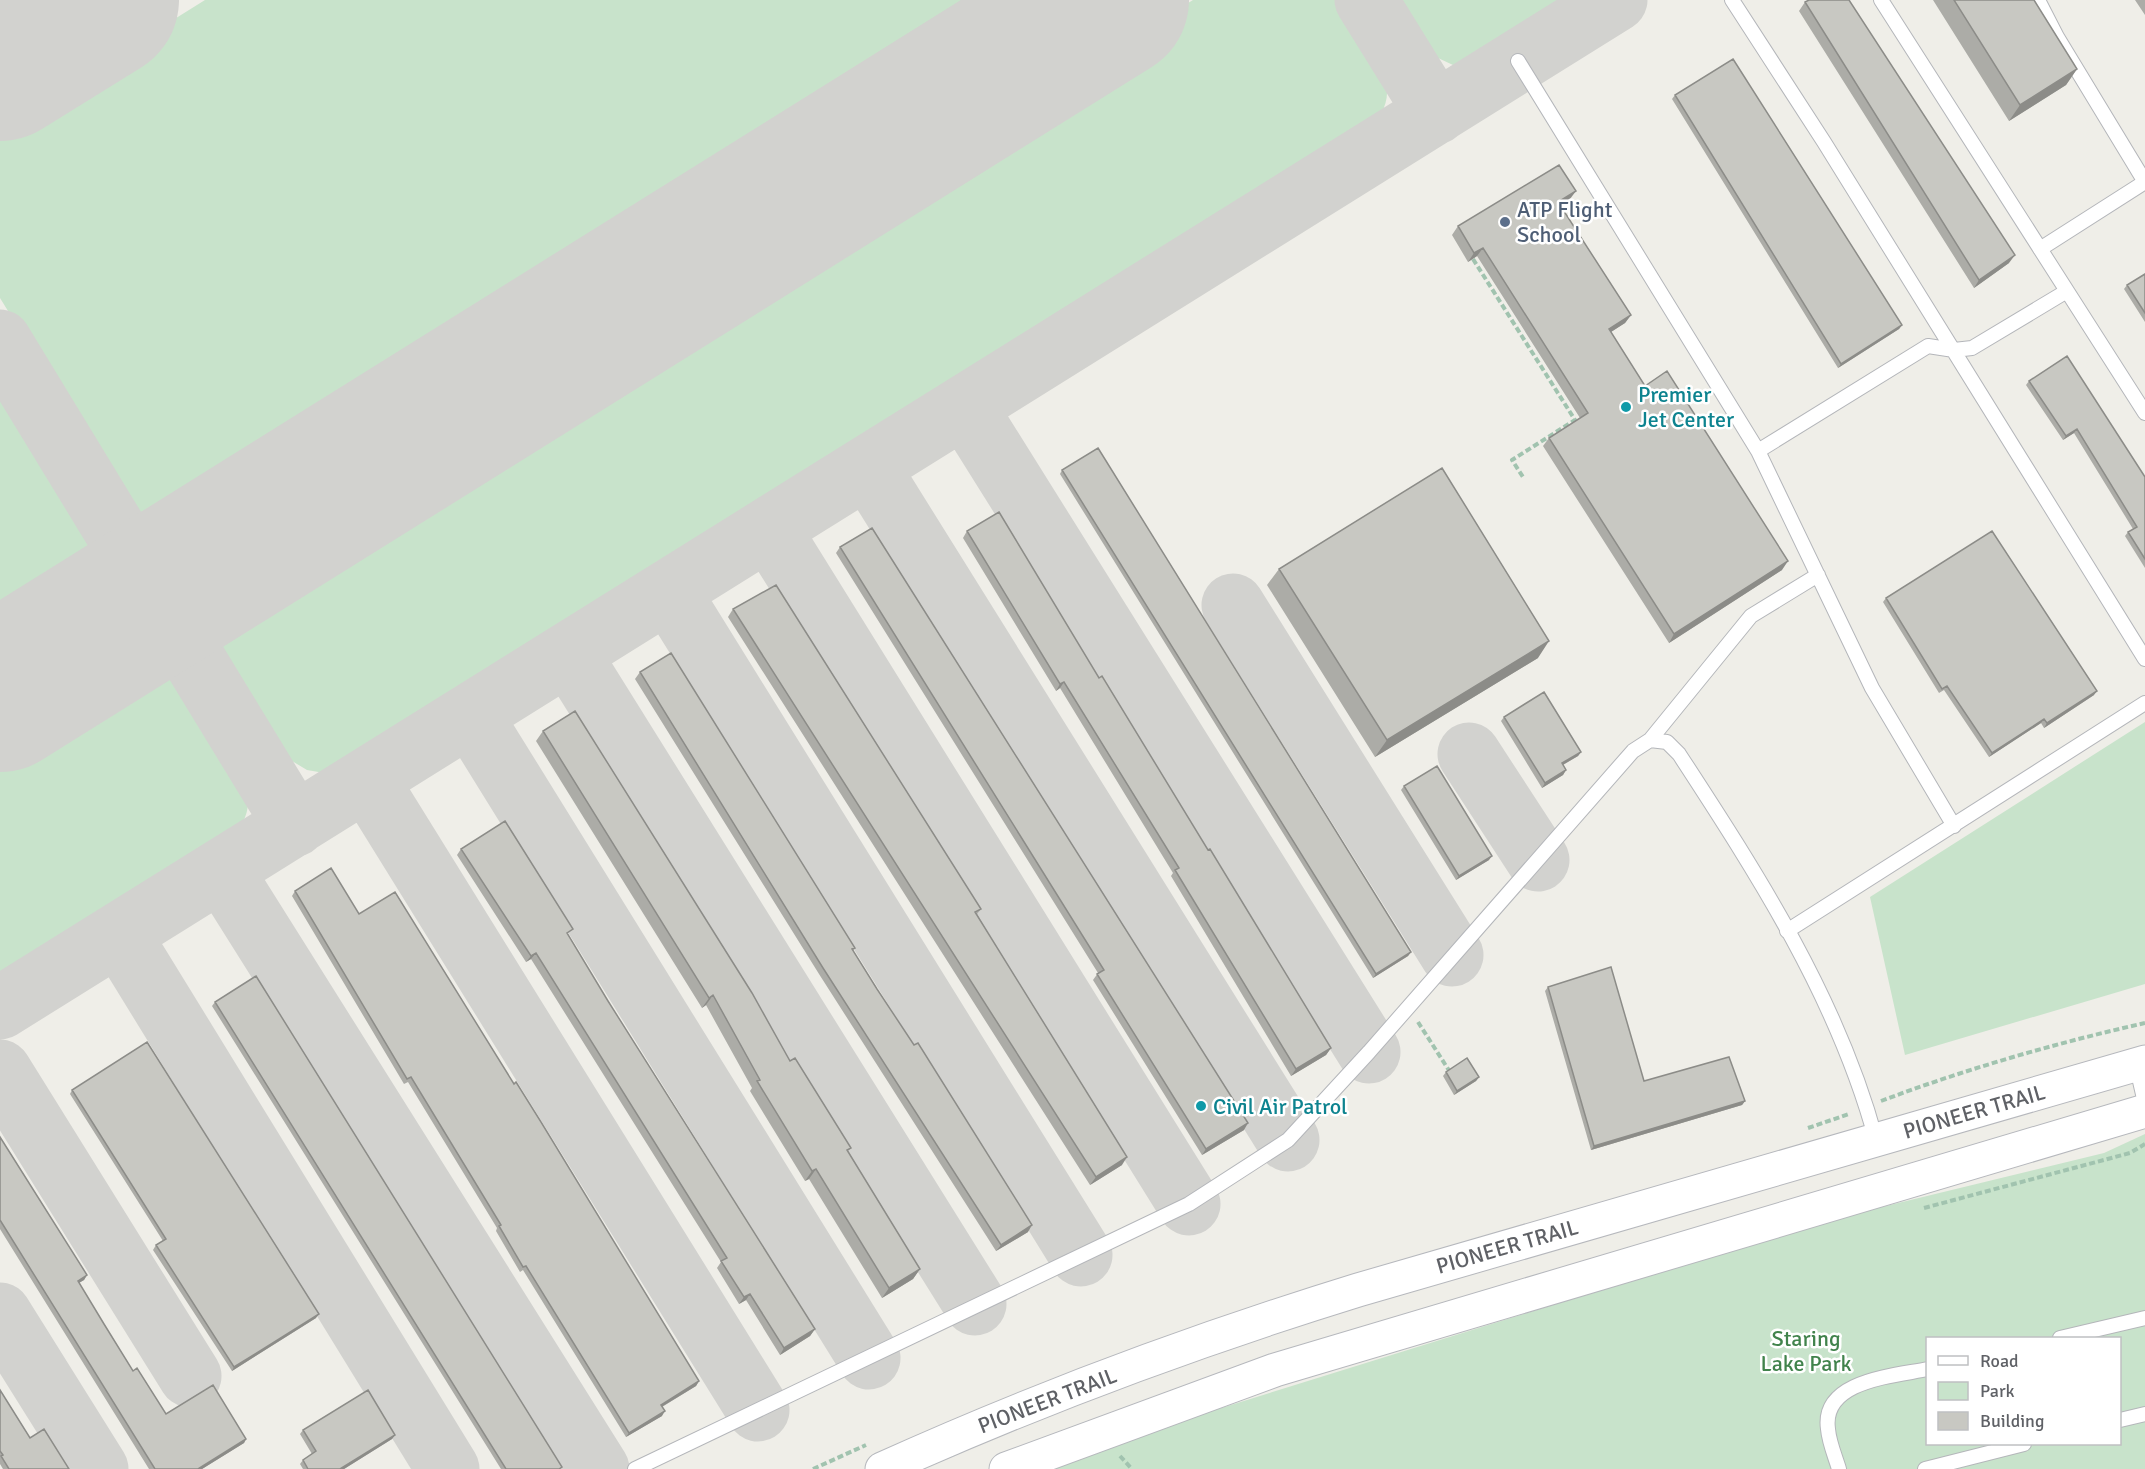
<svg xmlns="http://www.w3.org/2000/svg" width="2145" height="1469" viewBox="0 0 2145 1469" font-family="Signika,sans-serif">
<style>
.green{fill:#c8e3cb;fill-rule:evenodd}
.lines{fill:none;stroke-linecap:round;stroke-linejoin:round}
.taxiway{stroke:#d2d2cf;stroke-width:63}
.runway{stroke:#d2d2cf;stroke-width:158}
.service-casing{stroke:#b4b6ba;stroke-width:16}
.secondary-casing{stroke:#b6b8bd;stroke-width:35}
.path{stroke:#a1c3af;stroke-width:4;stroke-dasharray:6 3;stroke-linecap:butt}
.service{stroke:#fff;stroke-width:14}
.secondary{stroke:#fff;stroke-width:33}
.wall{fill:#acaca7}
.shaded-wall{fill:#8c8c88}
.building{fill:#c8c8c2;stroke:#8c8c88;stroke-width:1.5}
.service-dot{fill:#5c6f8a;stroke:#fff;stroke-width:2}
.culture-dot{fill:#0f9aa8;stroke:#fff;stroke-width:2}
.labels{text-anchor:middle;stroke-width:5;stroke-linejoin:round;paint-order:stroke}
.service-label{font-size:22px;fill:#4e5e75;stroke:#fff;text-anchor:start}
.culture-label{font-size:22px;fill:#0d838f;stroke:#fff;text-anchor:start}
.street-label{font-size:22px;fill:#5f6166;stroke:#fff}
.park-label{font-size:22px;fill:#41834c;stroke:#fff}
</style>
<rect width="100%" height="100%" fill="#efeee8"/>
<path class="green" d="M205,0H1040L194,526C164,534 154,528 131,510L0,298V128Z
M1193,0H1339C1353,22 1386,65 1387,90C1388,106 1378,120 1369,132L353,766L330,774L307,770L287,758L227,661L219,643L220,622L234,599Z
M1391,0H1576L1490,56L1453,65L1423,51Z
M0,383L90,530C93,538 100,549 100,556C102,594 28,629 0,647Z
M131,663C152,663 166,665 183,678L248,782C250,811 247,820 229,842L0,985V745Z
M2145,722V984L1905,1055L1870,897Z
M2145,1134V1469H1053L1115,1441L1820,1222L2104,1153ZM1928,1338H2120V1444H1928Z"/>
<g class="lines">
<path class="taxiway" d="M1366,0L1436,113
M0,341L295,825
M965,407L1369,1052
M868,467L1288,1140
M769,529L1189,1204
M669,592L1081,1255
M1233,605L1452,955
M569,654L975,1304
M471,716L869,1358
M1469,754L1538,860
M367,780L758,1410
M222,871L598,1469
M119,934L448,1469
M0,1008L1616,0
M0,1071L190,1376
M0,1314L97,1469"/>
<path class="runway" d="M0,62L100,0
M0,693L1110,0"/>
<g class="service-casing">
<path id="service" d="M1732,0L1824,142L2145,659
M1881,0L2145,413
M2038,0L2057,37L2145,182L2040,249
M1518,61L1758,451L1872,688L1954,826
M1758,451L1928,346L1954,350L1972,348L2067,291
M1650,740L1667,742L1679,754C1758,875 1838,999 1876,1140
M1787,931L2145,703
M2136,1064L2145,1103
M2060,1338L2145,1318
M2120,1420L2145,1414
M635,1469L1189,1204L1288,1140L1369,1052L1633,751L1650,740L1751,616L1818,575
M1839,1469C1835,1456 1829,1442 1828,1429C1821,1380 1895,1376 1928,1369
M1925,1469L2024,1444"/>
</g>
<g class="secondary-casing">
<path id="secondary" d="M882,1469C1037,1399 1196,1340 1358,1290L2145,1062
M1006,1469L1275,1370L2145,1111"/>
</g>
<path class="path" d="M1473,259L1575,420L1512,460L1523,477
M1418,1022L1450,1072
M1881,1101C1966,1069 2056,1043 2145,1023
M1808,1128L1849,1114
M1924,1208L2130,1153L2145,1144
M1120,1456L1132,1469
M813,1469L866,1445"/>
<use href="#service" class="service"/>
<use href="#secondary" class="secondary"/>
</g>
<path class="wall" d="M1933,0H2034L2077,69L2066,85L2009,121Z
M2135,0H2145V15Z
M1805,2L2009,263L1974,288L1799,11Z
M1675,95L1902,325L1899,329L1838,368L1672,99Z
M1570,199L1560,205L1631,315L1625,323L1611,332L1645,386L1782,570L1669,643L1543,446L1549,438L1580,418L1477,256L1468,262L1452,235L1458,226Z
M2145,274V322L2124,289L2127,285Z
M2029,381L2145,477V568L2125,536L2128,532L2133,529L2074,433L2063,440L2026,385Z
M1062,470L1411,952L1408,956L1373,978L1060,474Z
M967,531L1099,678L1331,1048L1326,1055L1291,1076L1171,876L1173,873L1060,688L1056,691L963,538Z
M840,547L1244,1130L1202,1155L1093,980L1098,973L836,553Z
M1279,569L1538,658L1375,757L1267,585Z
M1886,598L2094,695L2044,728L2041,723L1989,757L1944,690L1939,693L1883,602Z
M733,609L981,909L977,914L1122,1165L1090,1185L728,617Z
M640,672L855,948L853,951L1028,1232L996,1251L819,974L635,679Z
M1504,717L1581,752L1578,756L1563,765L1566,770L1563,775L1542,788L1501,721Z
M543,731L790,1061L851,1148L848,1151L920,1269L913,1279L882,1298L809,1179L805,1181L750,1091L752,1088L706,1005L702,1008L536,741Z
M1404,786L1489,860L1456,880L1401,790Z
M461,849L568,935L608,1001L815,1329L810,1336L780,1355L746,1300L739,1304L717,1268L721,1262L531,959L526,962L457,855Z
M295,891L359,914L699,1381L696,1386L662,1407V1416L626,1437L523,1270L520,1272L496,1231L497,1228L408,1082L404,1084L292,896Z
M1548,987L1644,1081L1745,1101L1742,1105L1591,1150L1545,991Z
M215,1002L561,1469H501L212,1006Z
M1446,1072L1479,1077L1476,1081L1454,1095L1443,1076Z
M72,1090L316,1318L232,1371L153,1250L156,1245L163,1241L70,1094Z
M0,1137L87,1275L84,1280L79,1283L104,1324L133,1371L166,1414L246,1439L244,1443L202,1469H149L0,1229Z
M0,1390L30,1438L69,1469H3L0,1464Z
M303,1430L395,1435L392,1439L344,1469H303L300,1464L303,1460L312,1454L300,1434Z"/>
<path class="shaded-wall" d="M2077,69L2066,85L2009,121L2020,105Z
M1576,191L1570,199L1553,210L1558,202Z
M1483,248L1477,256L1468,262L1474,253Z
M2015,255L2009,263L1974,288L1979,280Z
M1631,315L1625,323L1603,337L1609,329Z
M1902,325L1899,329L1838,368L1841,364Z
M2077,429L2074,433L2063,440L2066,436Z
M1788,561L1782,570L1669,643L1674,634Z
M1549,641L1538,658L1375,757L1387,740Z
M1064,682L1060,688L1056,691L1060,684Z
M2097,691L2094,695L2044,728L2047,723Z
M2044,719L2041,723L1989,757L1992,753Z
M1581,752L1578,756L1559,767L1562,763Z
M1566,770L1563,775L1542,788L1545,783Z
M1492,856L1489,860L1456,880L1459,876Z
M1411,952L1408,956L1373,978L1376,974Z
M536,953L531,959L526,962L531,956Z
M713,995L706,1005L702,1008L709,998Z
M1331,1048L1326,1055L1291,1076L1296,1069Z
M1479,1077L1476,1081L1454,1095L1457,1091Z
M1745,1101L1742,1105L1591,1150L1594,1146Z
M1248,1123L1244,1130L1202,1155L1206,1149Z
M1127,1157L1122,1165L1090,1185L1096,1177Z
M816,1169L809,1179L805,1181L812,1171Z
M1032,1225L1028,1232L996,1251L1001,1245Z
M920,1269L913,1279L882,1298L889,1288Z
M87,1275L84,1280L75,1285L78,1281Z
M750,1294L746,1300L739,1304L744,1297Z
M319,1314L316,1318L232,1371L234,1367Z
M815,1329L810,1336L780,1355L784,1348Z
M699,1381L696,1386L658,1409L661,1405Z
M665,1411L662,1416L626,1437L629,1433Z
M395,1435L392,1439L344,1469H340Z
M246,1439L244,1443L202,1469H198Z"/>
<path class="building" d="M1809,0H1849L2015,255L1979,280L1805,2Z
M1954,0H2034L2077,69L2020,105Z
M1733,59L1902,325L1841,364L1675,95Z
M1559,165L1576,191L1558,202L1631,315L1609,329L1645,386L1667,371L1788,561L1674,634L1549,438L1588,413L1483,248L1474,253L1458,226Z
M2145,274V313L2127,285Z
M2067,356L2145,477V559L2128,532L2137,527L2077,429L2066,436L2029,381Z
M1098,448L1411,952L1376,974L1062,470Z
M1442,468L1549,641L1387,740L1279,569Z
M999,512L1099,678L1102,676L1208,850L1210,849L1331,1048L1296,1069L1175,870L1179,868L1064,682L1060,684L967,531Z
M872,528L1248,1123L1206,1149L1097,974L1104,970L840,547Z
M1992,531L2097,691L2047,723L2044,719L1992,753L1947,686L1942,689L1886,598Z
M776,585L981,909L975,912L1127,1157L1096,1177L733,609Z
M671,653L855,948L852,949L877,989L914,1045L918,1043L1032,1225L1001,1245L823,968L640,672Z
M1544,692L1581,752L1562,763L1566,770L1545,783L1504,717Z
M575,711L752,993L790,1061L795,1058L851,1148L847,1150L920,1269L889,1288L816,1169L812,1171L757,1081L760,1080L713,995L709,998L543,731Z
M1437,766L1492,856L1459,876L1404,786Z
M505,821L573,929L567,933L608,1001L815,1329L784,1348L750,1294L744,1297L721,1261L727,1258L536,953L531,956L461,849Z
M331,868L359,914L395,892L514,1084L516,1082L541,1122L699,1381L661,1405L665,1411L629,1433L526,1266L523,1267L499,1226L501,1225L411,1077L407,1079L295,891Z
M1611,967L1644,1081L1729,1057L1745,1101L1594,1146L1548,987Z
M256,976L562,1467L559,1469H506L215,1002Z
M147,1042L319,1314L234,1367L156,1245L166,1239L72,1090Z
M1467,1058L1479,1077L1457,1091L1446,1072Z
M0,1137L87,1275L78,1281L104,1324L133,1371L137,1368L166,1414L213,1385L246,1439L198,1469H155L0,1220Z
M0,1390L30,1438L44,1429L69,1469H9L1,1456L3,1455L0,1451Z
M368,1390L395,1435L340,1469H308L303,1460L316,1451L303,1430Z"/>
<circle class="service-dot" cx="1505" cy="222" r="6"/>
<g class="culture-dot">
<circle cx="1626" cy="407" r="6"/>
<circle cx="1201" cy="1106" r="6"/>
</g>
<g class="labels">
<g class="service-label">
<text x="1517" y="217">ATP Flight<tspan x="1517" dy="25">School</tspan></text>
</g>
<g class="culture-label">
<text x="1638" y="402">Premier<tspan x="1638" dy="25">Jet Center</tspan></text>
<text x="1213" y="1114">Civil Air Patrol</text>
</g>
<g class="street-label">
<text transform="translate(1974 1111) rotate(-16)" y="8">PIONEER TRAIL</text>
<text transform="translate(1507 1246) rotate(-16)" y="8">PIONEER TRAIL</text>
<text transform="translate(1047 1400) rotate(-21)" y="8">PIONEER TRAIL</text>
</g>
<g class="park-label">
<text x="1806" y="1346">Staring<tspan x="1806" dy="25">Lake Park</tspan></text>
</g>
</g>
<rect x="1926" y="1337" width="195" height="108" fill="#ffffff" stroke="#bfc0c2" stroke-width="1.5"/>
<rect x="1938" y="1356" width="30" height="9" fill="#ffffff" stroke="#bfc0c2" stroke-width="1.5"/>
<text x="1980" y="1367" font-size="18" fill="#5f6166">Road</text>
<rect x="1938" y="1382" width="30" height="18" fill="#c8e3cb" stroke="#bfc0c2" stroke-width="1.5"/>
<text x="1980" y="1397" font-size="18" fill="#5f6166">Park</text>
<rect x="1938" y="1412" width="30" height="18" fill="#c8c8c2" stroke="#bfc0c2" stroke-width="1.5"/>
<text x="1980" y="1427" font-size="18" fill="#5f6166">Building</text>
</svg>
